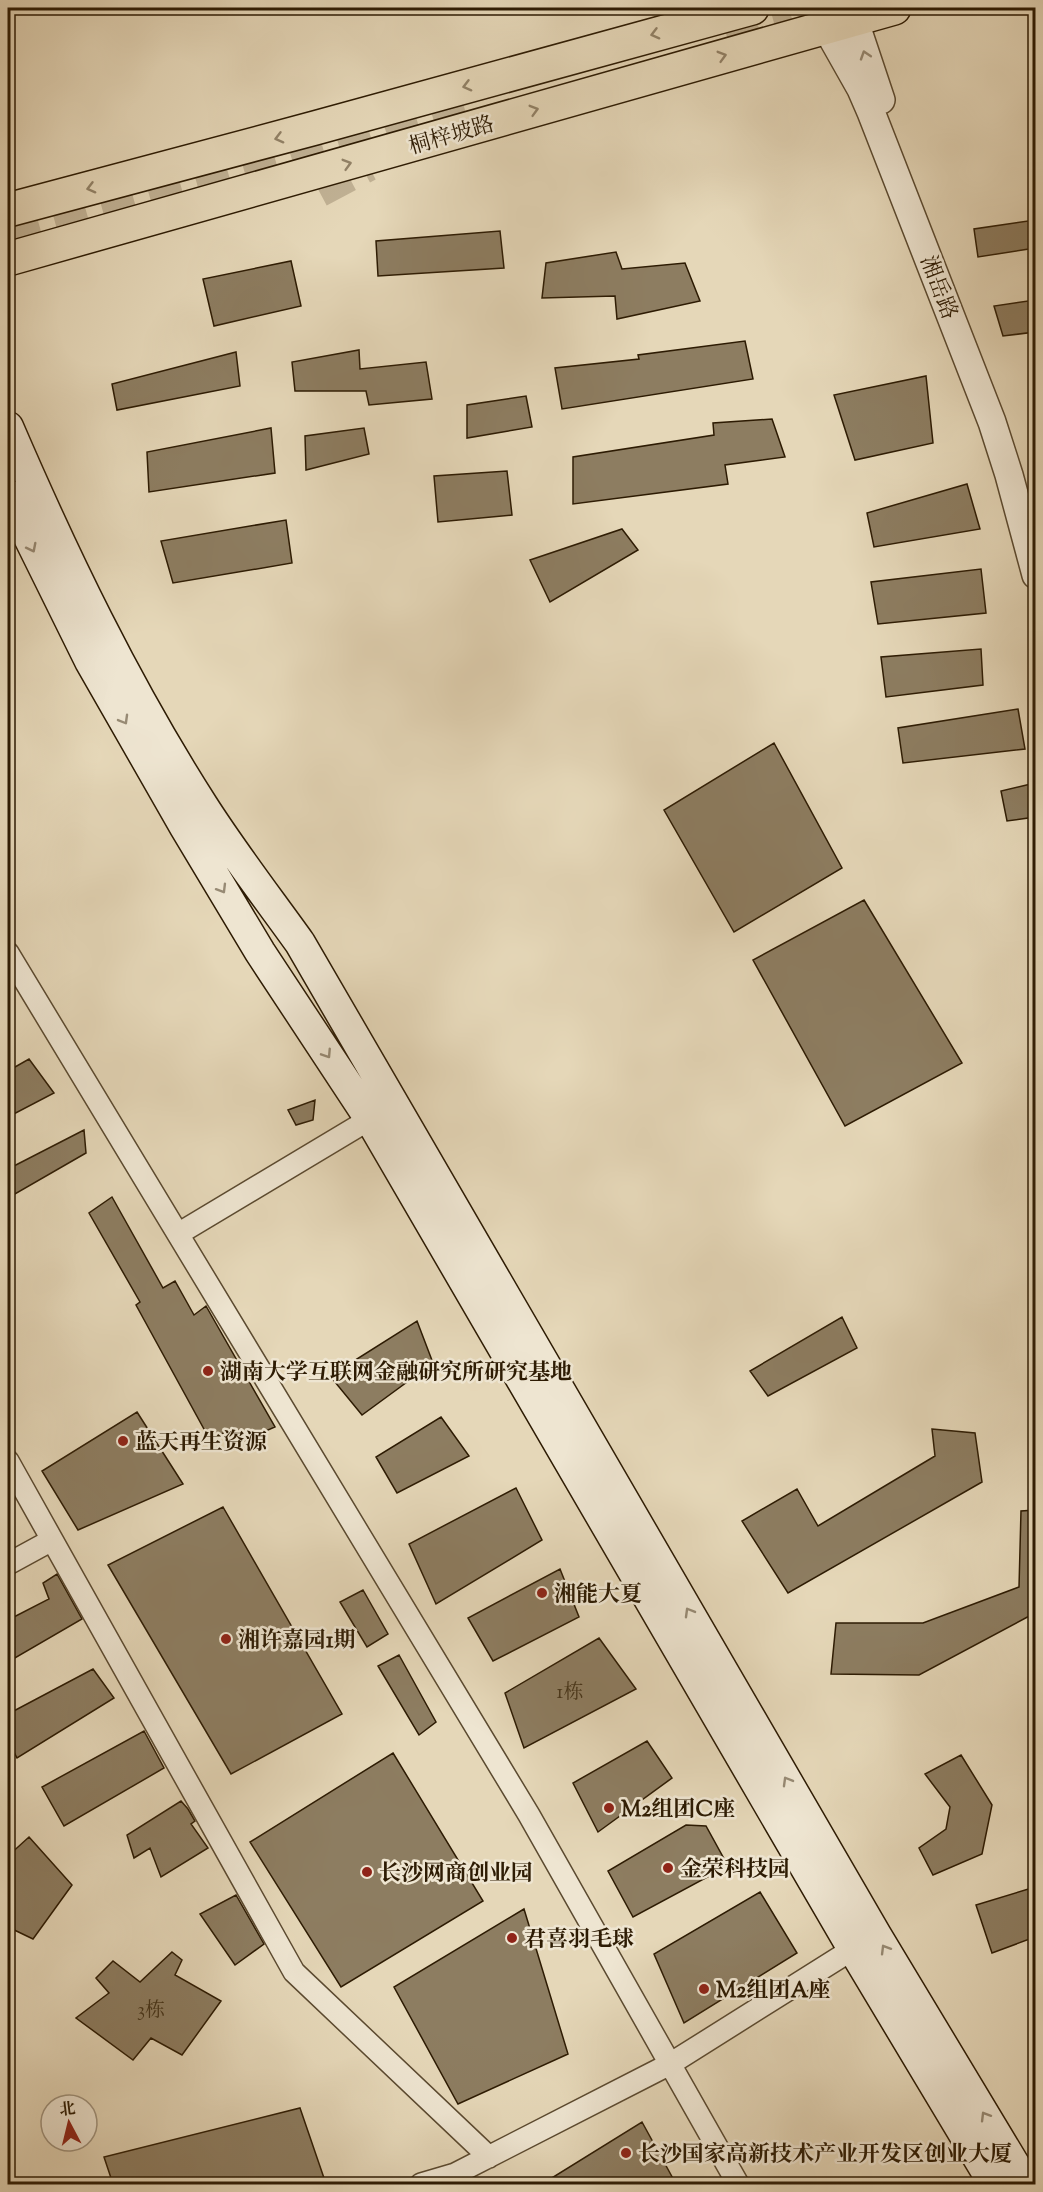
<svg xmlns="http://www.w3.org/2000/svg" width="1043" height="2192" viewBox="0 0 1043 2192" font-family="'Sorts Mill Goudy','Noto Serif SC',serif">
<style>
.building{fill:#8d7d61;stroke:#2d1b03;stroke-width:1.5}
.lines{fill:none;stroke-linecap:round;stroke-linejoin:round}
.primary-tunnel{stroke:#c0b194;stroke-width:33;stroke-dasharray:33 16;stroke-linecap:butt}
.minor-casing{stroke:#5b4a30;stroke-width:24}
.tertiary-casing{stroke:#5b4a30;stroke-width:30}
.secondary-casing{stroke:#2d1b03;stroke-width:33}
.primary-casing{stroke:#2d1b03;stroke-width:36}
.minor{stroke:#eee5d1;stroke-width:21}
.tertiary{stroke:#eee5d1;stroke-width:27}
.secondary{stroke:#eee5d1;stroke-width:30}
.primary{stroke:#e5d7b8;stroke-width:33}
.oneway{stroke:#928267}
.oneway2{stroke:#978a74}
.poi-dot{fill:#8f2418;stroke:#eee5d1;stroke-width:2}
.labels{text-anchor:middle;stroke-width:5;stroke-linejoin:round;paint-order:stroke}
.number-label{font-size:20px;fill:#45341a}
.street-label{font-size:22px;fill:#2d1b03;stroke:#eee5d1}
.poi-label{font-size:22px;font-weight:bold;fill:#2d1b03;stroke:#eee5d1;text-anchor:start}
</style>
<rect width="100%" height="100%" fill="#e5d7b8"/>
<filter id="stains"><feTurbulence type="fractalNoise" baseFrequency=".00333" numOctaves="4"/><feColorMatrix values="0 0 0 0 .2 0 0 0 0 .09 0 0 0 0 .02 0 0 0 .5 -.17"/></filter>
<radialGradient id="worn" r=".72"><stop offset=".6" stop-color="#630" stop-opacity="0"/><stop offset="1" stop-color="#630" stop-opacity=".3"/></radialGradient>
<path class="building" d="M1035,220V248L978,257L974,229Z
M500,231L504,268L378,276L376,241Z
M616,252L622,269L685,263L700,301L617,319L615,296L542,298L546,263Z
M291,261L301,306L214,326L203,279Z
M1035,300V332L1003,336L994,306Z
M745,341L753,379L562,409L555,368L639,359L638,355Z
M359,350L360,369L426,362L432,399L369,405L366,391H295L292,362Z
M236,352L240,386L117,410L112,384Z
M926,376L933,443L855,460L834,395Z
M526,396L532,427L467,438V405Z
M772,419L785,457L725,465L728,484L573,504V457L714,435L713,423Z
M271,428L275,473L149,492L147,452Z
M364,428L369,454L306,470L305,436Z
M507,471L512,515L438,522L434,476Z
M967,484L980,529L874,547L867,513Z
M286,520L292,563L173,583L161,541Z
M622,529L638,550L550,602L530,560Z
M981,569L986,613L878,624L871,582Z
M981,649L983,685L886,697L881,657Z
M1018,709L1025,749L903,763L898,728Z
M774,743L842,868L734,932L664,810Z
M1035,783V817L1007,821L1001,791Z
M864,900L962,1063L845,1126L753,960Z
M29,1059L54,1093L8,1117V1071Z
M315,1100L313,1120L296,1125L288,1110Z
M84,1130L86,1153L8,1198V1169Z
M112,1197L163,1288L175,1281L194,1315L206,1306L275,1427L243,1441L233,1428L210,1440L136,1305L140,1302L89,1213Z
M842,1317L857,1348L768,1396L750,1371Z
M417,1321L433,1363L362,1415L330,1376Z
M137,1412L183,1484L78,1530L42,1471Z
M441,1417L469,1456L397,1493L376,1457Z
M932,1429L975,1433L982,1482L788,1593L742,1521L797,1489L818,1526L935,1456Z
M516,1488L542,1540L436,1604L409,1544Z
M223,1507L342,1714L231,1774L108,1565Z
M1035,1510V1613L919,1675L831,1674L836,1623H923L1019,1587L1021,1511Z
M560,1569L579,1617L493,1661L468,1618Z
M57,1574L82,1619L8,1662V1620L49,1599L43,1583Z
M363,1590L388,1634L367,1647L340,1602Z
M599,1638L636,1689L524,1748L505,1693Z
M399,1655L436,1722L419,1735L378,1666Z
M93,1669L114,1698L17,1758L8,1740V1714Z
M144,1731L164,1768L64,1826L42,1787Z
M647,1741L672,1778L598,1832L573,1783Z
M393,1753L483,1901L341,1987L250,1842Z
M961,1755L992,1805L982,1854L933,1875L919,1848L946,1829L950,1807L925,1774Z
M181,1801L188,1809L195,1821L191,1824L208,1848L161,1877L150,1848L134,1858L127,1835Z
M686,1825L706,1826L728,1866L633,1917L608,1871Z
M29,1837L72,1885L33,1939L8,1927V1856Z
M1035,1887V1937L992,1953L976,1905Z
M760,1892L797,1953L684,2023L654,1954Z
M236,1895L264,1944L235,1965L200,1914Z
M524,1909L568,2054L458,2104L394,1987Z
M172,1952L182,1960L175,1975L221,2001L182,2055L151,2038L133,2060L76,2018L109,1993L96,1978L113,1961L140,1982Z
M300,2108L325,2181L312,2184H113L104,2157Z
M642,2122L676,2184H542Z"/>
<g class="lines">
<path class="primary-tunnel" d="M724,26L789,8
M319,191L368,165
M8,236L250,168L473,101"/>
<g class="minor-casing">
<path id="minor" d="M8,953L529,1815L738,2184
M178,1234L370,1119
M8,1461L294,1972L489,2157
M8,1564L52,1540
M421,2184L455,2174L670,2064L853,1949"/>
</g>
<g class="tertiary-casing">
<path id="tertiary" d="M854,19L881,100
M826,27L861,89L871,112L992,422L1009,475L1036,575"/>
</g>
<g class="secondary-casing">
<path id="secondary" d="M8,427C64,557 126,686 203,806C233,853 267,897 300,943L876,1935L1026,2184
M8,495L90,661L185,827L260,952L370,1119L853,1949L994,2184"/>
</g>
<g class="primary-casing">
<path id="primary" d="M8,210L315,128L752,8
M8,259L894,8"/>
</g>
<use href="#minor" class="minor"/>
<use href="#tertiary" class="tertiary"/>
<use href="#secondary" class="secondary"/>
<use href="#primary" class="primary"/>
</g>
<defs><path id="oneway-chevron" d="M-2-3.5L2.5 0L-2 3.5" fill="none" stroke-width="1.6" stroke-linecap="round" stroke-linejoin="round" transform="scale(1.5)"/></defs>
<g class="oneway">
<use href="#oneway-chevron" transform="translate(655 34) rotate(165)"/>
<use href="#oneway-chevron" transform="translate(722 56) rotate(-16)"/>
<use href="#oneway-chevron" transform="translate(467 86) rotate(165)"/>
<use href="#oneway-chevron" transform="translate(534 110) rotate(-16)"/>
<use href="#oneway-chevron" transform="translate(279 138) rotate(165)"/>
<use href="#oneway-chevron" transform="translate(347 164) rotate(-16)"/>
<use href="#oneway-chevron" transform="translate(91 188) rotate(165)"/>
</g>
<g class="oneway2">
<use href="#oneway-chevron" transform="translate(865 55) rotate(-108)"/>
<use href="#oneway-chevron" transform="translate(32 548) rotate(63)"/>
<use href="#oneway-chevron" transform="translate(124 720) rotate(60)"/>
<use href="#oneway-chevron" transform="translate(222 889) rotate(59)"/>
<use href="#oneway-chevron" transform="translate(327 1054) rotate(57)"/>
<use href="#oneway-chevron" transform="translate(689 1612) rotate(-120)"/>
<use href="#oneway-chevron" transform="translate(787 1781) rotate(-120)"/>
<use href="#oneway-chevron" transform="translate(885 1949) rotate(-121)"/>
<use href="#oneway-chevron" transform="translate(985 2116) rotate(-121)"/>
</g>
<g class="poi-dot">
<circle cx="208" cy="1371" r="6"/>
<circle cx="123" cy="1441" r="6"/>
<circle cx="542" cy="1593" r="6"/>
<circle cx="226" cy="1639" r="6"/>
<circle cx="609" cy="1808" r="6"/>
<circle cx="668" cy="1868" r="6"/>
<circle cx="367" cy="1872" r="6"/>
<circle cx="512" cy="1938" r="6"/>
<circle cx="704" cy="1989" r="6"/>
<circle cx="626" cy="2153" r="6"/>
</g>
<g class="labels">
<g class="number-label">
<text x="570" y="1698">1栋</text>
<text x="151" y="2016">3栋</text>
</g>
<g class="street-label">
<text transform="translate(451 134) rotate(-16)" y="8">桐梓坡路</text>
<text transform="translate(940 287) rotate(69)" y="8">湘岳路</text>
</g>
<g class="poi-label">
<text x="220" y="1379">湖南大学互联网金融研究所研究基地</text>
<text x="135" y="1449">蓝天再生资源</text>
<text x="554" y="1601">湘能大夏</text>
<text x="238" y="1647">湘许嘉园1期</text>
<text x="621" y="1816">M2组团C座</text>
<text x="680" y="1876">金荣科技园</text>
<text x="379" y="1880">长沙网商创业园</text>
<text x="524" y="1946">君喜羽毛球</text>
<text x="716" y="1997">M2组团A座</text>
<text x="638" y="2161">长沙国家高新技术产业开发区创业大厦</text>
</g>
</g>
<rect width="1043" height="2192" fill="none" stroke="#e5d7b8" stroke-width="30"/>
<rect x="9" y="9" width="1025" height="2174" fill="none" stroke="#2d1b03" stroke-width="3"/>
<rect x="15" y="15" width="1013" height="2162" fill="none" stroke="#2d1b03" stroke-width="1.5"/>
<g transform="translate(69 2123) rotate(353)"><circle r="28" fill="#eee5d1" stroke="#a1947f" stroke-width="1.5"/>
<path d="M0-4.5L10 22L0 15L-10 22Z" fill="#8f2418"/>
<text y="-9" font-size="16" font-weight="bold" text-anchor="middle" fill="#2d1b03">北</text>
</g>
<rect width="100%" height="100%" filter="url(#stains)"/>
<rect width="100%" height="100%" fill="url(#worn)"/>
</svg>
